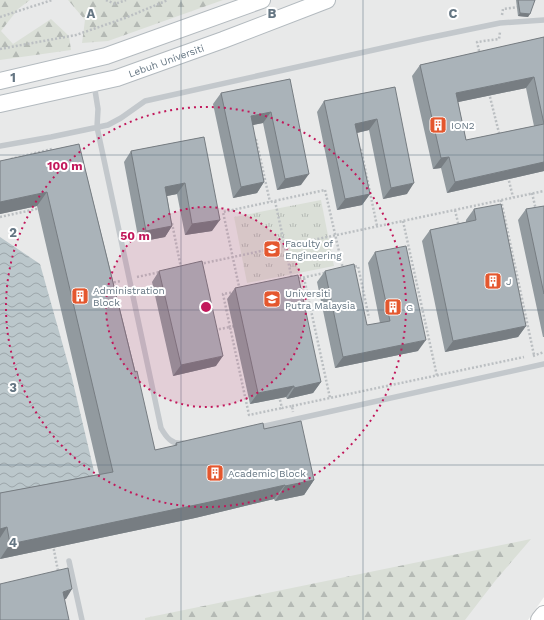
<svg xmlns="http://www.w3.org/2000/svg" width="544" height="620" viewBox="0 0 544 620" font-family="'Work Sans',sans-serif">
<style>
.built{fill:#e8e9e9}
.forest{fill:url(#forest-firs)}
.park{fill:url(#park-tufts)}
.water{fill:url(#water-waves)}
.lines{fill:none;stroke-linecap:round;stroke-linejoin:round}
.secondary-casing{stroke:#b3babf;stroke-width:18}
.primary-casing{stroke:#b5babe;stroke-width:20}
.path{stroke:#bbbfc2;stroke-width:2.5;stroke-dasharray:2 2;stroke-linecap:butt}
.lane{stroke:#c3c8cc;stroke-width:5.5}
.secondary{stroke:#fff;stroke-width:16}
.primary{stroke:#fff;stroke-width:18}
.wall{fill:#929a9f;fill-rule:evenodd}
.shaded-wall{fill:#777d82}
.building{fill:#aab3b9;stroke:#777d82;fill-rule:evenodd}
.grid{fill:none;stroke:#657683;stroke-width:1;stroke-opacity:0.55}
.ring{fill:none;stroke:#c2185b;stroke-width:2;stroke-dasharray:2 4}
.labels{text-anchor:middle;stroke-width:4;stroke-linejoin:round;paint-order:stroke}
.street-label{font-size:10px;fill:#657683;stroke:#fff}
.poi-label{font-size:10px;fill:#657683;stroke:#fff;text-anchor:start}
.grid-label{font-size:13px;text-anchor:middle;font-weight:bold;fill:#657683;stroke:#fff;stroke-width:4;stroke-linejoin:round;paint-order:stroke}
.centre{fill:#c2185b;stroke:#fff;stroke-width:2}
.ring-label{font-size:12px;text-anchor:middle;font-weight:bold;fill:#c2185b;stroke:#fff;stroke-width:4;stroke-linejoin:round;paint-order:stroke}
</style>
<defs>
<pattern id="forest-firs" width="22" height="20" patternUnits="userSpaceOnUse"><rect width="22" height="20" fill="#dadfd7"/><path d="M5 1l3.5 6h-7zM16 11l3.5 6h-7z" fill="#b4b9b4"/></pattern>
<pattern id="park-tufts" width="24" height="20" patternUnits="userSpaceOnUse"><rect width="24" height="20" fill="#dadfd7"/><path d="M3 7l-1-3M5 7V3M7 7l1-3M15 17l-1-3M17 17v-4M19 17l1-3" fill="none" stroke="#b4b9b4"/></pattern>
<pattern id="water-waves" width="16" height="10" patternUnits="userSpaceOnUse"><rect width="16" height="10" fill="#bbc7cb"/><path d="M0 5q4-4 8 0t8 0" fill="none" stroke="#9ca6aa"/></pattern>
</defs>
<rect width="100%" height="100%" fill="#fafaf8"/>
<path class="built" d="M0,0H544V597L528,620H0Z"/>
<path class="forest" d="M0,0H30L18,9L1,31L13,44L51,19L69,36L71,50L0,60Z
M68,0H223L108,41L82,43L85,20Z
M531,539L495,581L465,620H145V618Z"/>
<path class="park" d="M321,200L334,266L247,283L234,217Z"/>
<path class="water" d="M0,237L40,264L71,374L94,471L92,477L0,499Z"/>
<g class="lines">
<g class="secondary-casing">
<g id="secondary">
<path d="M0,81L106,56L262,0"/>
<path id="s1" d="M0,104L117,78L223,40L327,0"/>
</g>
</g>
<g class="primary-casing">
<path id="primary" d="M540,620L544,615"/>
</g>
<path class="path" d="M106,0L115,4L126,0
M502,15L503,9L518,7
M0,17L52,0
M0,49L76,35L125,18L168,0
M480,55L477,42L499,39L500,32
M489,93L500,137
M256,139L270,202
M361,149L377,226
M11,159L52,149L53,152
M508,177L513,197
M325,190L343,269L240,291L223,212Z
M532,193L536,210
M501,200L534,355
M275,201L292,279
M455,210L459,227
M0,217L41,208
M403,221L437,376
M172,223L181,268
M200,264L544,191
M351,267L358,266L369,318
M137,277L160,272
M304,278L330,398
M110,283L121,281
M235,292L223,294L230,327L235,326
M215,330L230,327L249,415L282,408
M533,356L544,352
M279,396L282,408L292,406L293,412
M292,406L524,357
M53,545L58,571L60,570"/>
<path class="lane" d="M94,84L98,109L97,127L161,428C166,437 172,445 183,443
M0,146L51,137L108,125L121,118L145,101L423,39L500,23L544,20
M256,428L544,364
M69,561L82,620"/>
<use href="#secondary" class="secondary"/>
<use href="#primary" class="primary"/>
</g>
<path class="wall" d="M516,0H535L528,17L518,16Z
M544,37V171L447,193L441,168L433,169L412,76L420,65ZM526,88L534,126L466,140L458,102Z
M290,79L301,185L277,190L263,123L252,125L264,182L257,193L233,198L213,104L221,93Z
M395,87L407,194L383,199L369,130L357,133L370,194L362,205L337,210L317,112L324,101Z
M204,137L212,231L185,235L177,194L167,196L172,226L165,237L139,242L124,162L131,151Z
M79,144L155,450L174,446L176,443L264,429L314,480L304,495L275,501L274,499L195,518L0,559V493L99,474L37,206L0,214V161Z
M544,206V337H543L518,220L526,209Z
M474,209L526,326L518,337L445,352L422,241L430,230L466,222V220Z
M375,252L418,351L335,368L317,282L325,271L367,325L380,323L368,263Z
M159,271L216,366L173,376L152,282Z
M235,288L321,382L313,393L287,399L286,397L250,404L227,299Z"/>
<path class="shaded-wall" d="M520,13L530,14L528,17L518,16Z
M534,77L526,88L449,104L456,93Z
M271,112L263,123L243,127L251,116Z
M377,119L369,130L348,135L355,124Z
M449,157L441,168L433,169L441,158Z
M544,162V171L447,193L455,182Z
M309,174L301,185L277,190L285,179Z
M264,182L257,193L233,198L241,187Z
M185,183L177,194L157,198L165,187Z
M414,183L407,194L383,199L391,188Z
M47,192L37,206L0,214V202Z
M370,194L362,205L337,210L345,199Z
M220,220L212,231L185,235L192,224Z
M172,226L165,237L139,242L146,231Z
M526,326L518,337L445,352L453,341Z
M426,340L418,351L335,368L343,357Z
M223,356L216,366L173,376L181,365Z
M321,382L313,393L287,399L294,388Z
M294,386L286,397L250,404L258,393Z
M314,480L304,495L275,501L285,486Z
M285,485L274,499L195,518L0,559L10,544Z
M7,527L0,538V529Z
M72,589L66,599L56,601L63,592Z"/>
<path class="building" d="M518,0H535L530,14L520,13Z
M544,37V162L455,182L449,157L441,158L420,65ZM534,77L544,124L466,140L456,93Z
M290,79L309,174L285,179L271,112L251,116L264,182L241,187L221,93Z
M395,87L414,183L391,188L377,119L355,124L370,194L345,199L324,101Z
M204,137L220,220L192,224L185,183L165,187L172,226L146,231L131,151Z
M79,144L135,372L137,371L155,450L177,445L176,443L263,423L264,429L301,421L314,480L285,486V485L205,503L10,544L7,527L0,529V493L113,472L47,192L0,202V161Z
M501,204L526,326L453,341L430,230L476,220L474,209Z
M544,206V294L526,209Z
M406,246L426,340L343,357L325,271L354,264L367,325L390,321L375,252Z
M202,261L223,356L181,365L159,271Z
M298,275L321,382L294,388V386L258,393L235,288Z
M68,568L72,589L63,592L69,620H0V584Z"/>
<path class="grid" d="M181,0V620M363,0V620M0,155H544M0,310H544M0,465H544"/>
<circle cx="206" cy="307" r="100" fill="#c2185b" fill-opacity=".12"/>
<g class="ring">
<circle cx="206" cy="307" r="100"/>
<circle cx="206" cy="307" r="200"/>
</g>
<defs>
<g id="building-square" transform="scale(0.9)"><rect x="-9" y="-9" width="18" height="18" rx="4" fill="#e4572e" stroke="#fff"/><path d="M-4-6H4V6H1V3H-1V6H-4ZM-2.5-4.3h1.7v1.8h-1.7ZM.8-4.3h1.7v1.8H.8ZM-2.5-1h1.7V.8h-1.7ZM.8-1h1.7V.8H.8Z" fill="#fff"/></g>
<g id="university-square" transform="scale(0.9)"><rect x="-9" y="-9" width="18" height="18" rx="4" fill="#e4572e" stroke="#fff"/><path d="M0-5L7-2L0 1L-7-2ZM-4 1L0 2.5L4 1V4Q0 6-4 4Z" fill="#fff"/></g>
</defs>
<g fill-rule="evenodd">
<use href="#building-square" x="438" y="125"/>
<use href="#university-square" x="272" y="249"/>
<use href="#building-square" x="493" y="281"/>
<use href="#building-square" x="80" y="296"/>
<use href="#university-square" x="272" y="299"/>
<use href="#building-square" x="393" y="307"/>
<use href="#building-square" x="215" y="473"/>
</g>
<g class="labels">
<g class="street-label">
<text dy="4" stroke="none"><textPath href="#s1" startOffset="172">Lebuh Universiti</textPath></text>
</g>
<g class="poi-label">
<text x="451" y="129">ION2</text>
<text x="285" y="247">Faculty of<tspan x="285" dy="12">Engineering</tspan></text>
<text x="506" y="285">J</text>
<text x="93" y="294">Administration<tspan x="93" dy="12">Block</tspan></text>
<text x="285" y="297">Universiti<tspan x="285" dy="12">Putra Malaysia</tspan></text>
<text x="406" y="311">G</text>
<text x="228" y="477">Academic Block</text>
</g>
</g>
<g class="grid-label">
<text x="91" y="18">A</text>
<text x="272" y="18">B</text>
<text x="453" y="18">C</text>
<text x="13" y="82">1</text>
<text x="13" y="237">2</text>
<text x="13" y="392">3</text>
<text x="13" y="547">4</text>
</g>
<circle cx="206" cy="307" r="6" class="centre"/>
<g class="ring-label">
<text x="65" y="170">100 m</text>
<text x="135" y="240">50 m</text>
</g>
</svg>
